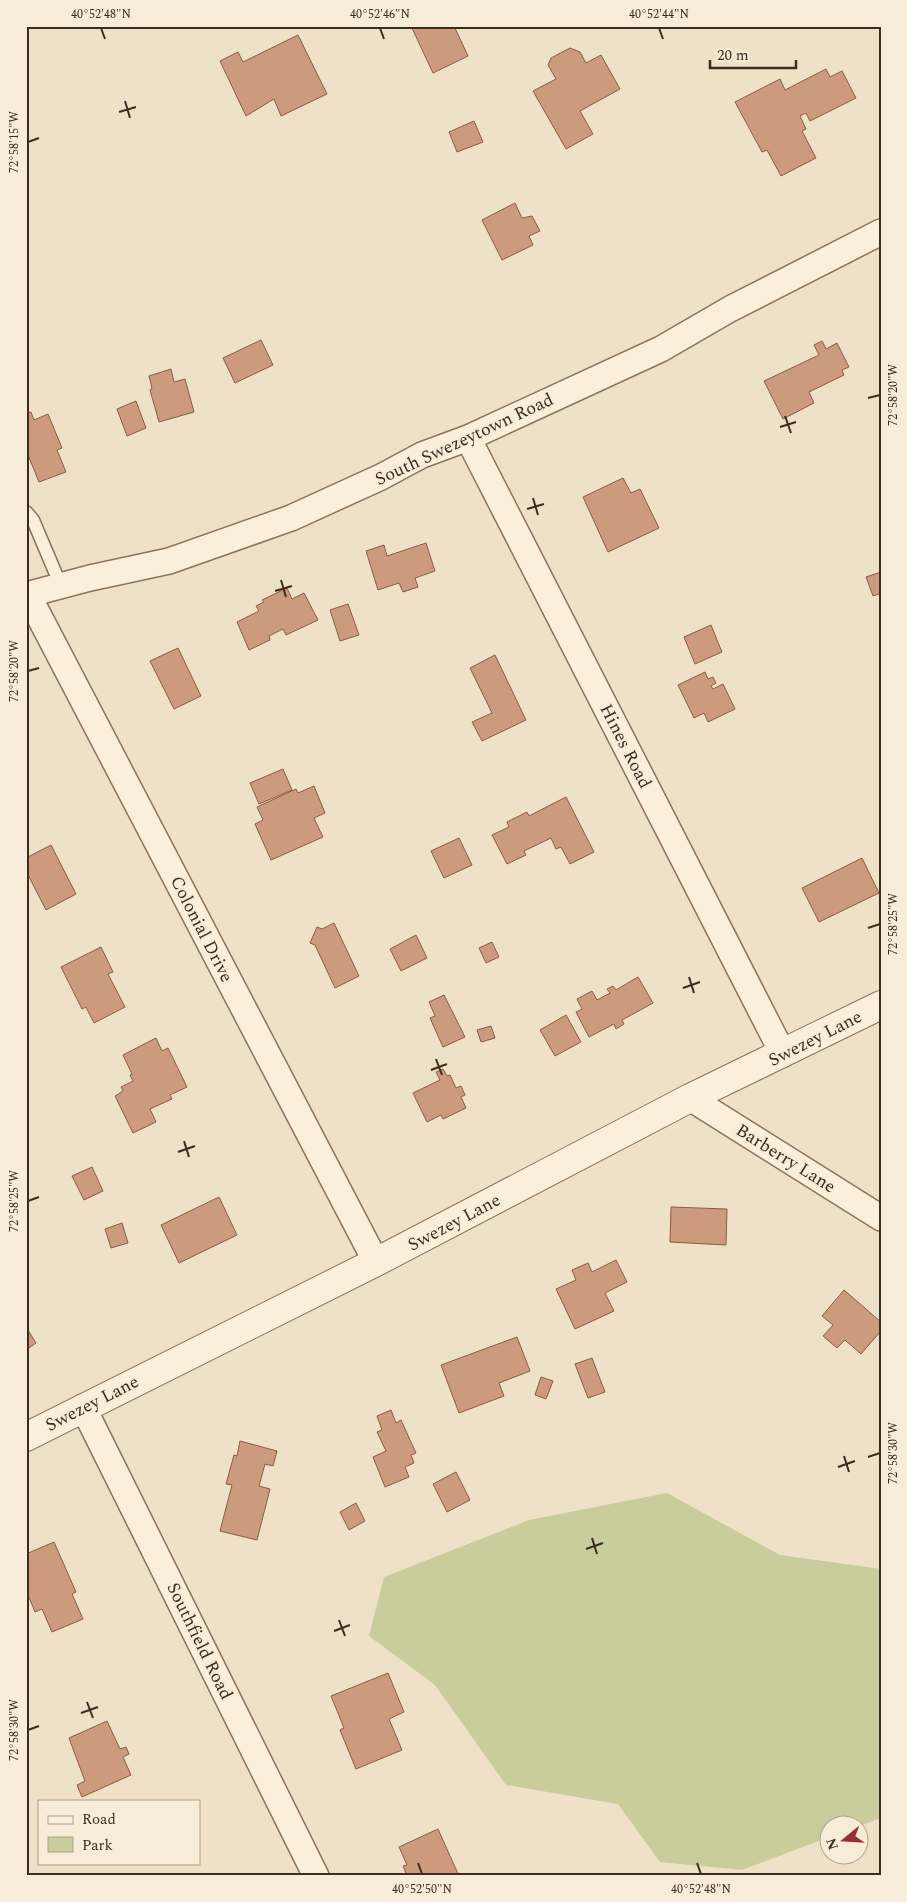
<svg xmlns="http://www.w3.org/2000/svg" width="907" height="1902" viewBox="0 0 907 1902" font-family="Spectral,serif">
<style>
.green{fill:#c9cd9b}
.building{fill:#cc9b7e;stroke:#8a5c42}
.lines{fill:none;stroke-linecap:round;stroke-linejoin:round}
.service-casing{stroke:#8b735d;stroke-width:15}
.minor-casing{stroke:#8b735d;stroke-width:28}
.tertiary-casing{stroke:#8b735d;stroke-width:30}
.service{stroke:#f9efdb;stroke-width:12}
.minor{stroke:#f9efdb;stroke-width:25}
.tertiary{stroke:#f9efdb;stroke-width:28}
.ticks{fill:none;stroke:#3b2c20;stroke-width:2}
.labels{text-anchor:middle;stroke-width:4.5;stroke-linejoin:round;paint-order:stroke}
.street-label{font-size:18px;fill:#3b2c20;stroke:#f6ecd7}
.neatline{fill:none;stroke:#3b2c20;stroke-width:2}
.ticks-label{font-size:12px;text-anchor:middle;fill:#3b2c20}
</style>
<rect width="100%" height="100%" fill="#efe1c8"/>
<path class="green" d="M667,1493L780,1555L881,1569V1818L860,1826L830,1824L829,1837L742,1870L660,1862L618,1804L506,1785L435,1685L369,1636L384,1577L529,1520Z"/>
<path class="building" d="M411,26H454L468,56L433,73Z
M298,35L327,94L281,116L274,99L246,116L220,61L238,52L243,62Z
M570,48L580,52L586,63L601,55L620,89L580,111L593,134L566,149L533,91L556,79L548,65L551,58Z
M826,69L830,77L842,71L856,98L810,121L806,113L800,116L806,129L802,131L816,158L781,176L767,150L762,152L735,102L780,79L785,90Z
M474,121L483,142L457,152L449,132Z
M515,203L522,218L532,216L540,231L529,236L533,245L502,260L482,220Z
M261,340L273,365L235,383L223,358Z
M822,341L826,349L837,343L849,367L842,370L844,375L809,392L814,403L783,419L764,381L819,355L814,345Z
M171,369L174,382L185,379L194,412L159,422L150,390L152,388L149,376Z
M136,401L146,428L127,436L117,409Z
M31,412L34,420L48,414L62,448L57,450L66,472L39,482L26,450V413Z
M623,478L631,493L640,489L659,528L608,552L583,497Z
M426,543L435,571L415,578L418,587L403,592L399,583L378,590L366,551L384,545L387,556Z
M881,572V593L873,596L866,577Z
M287,588L292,599L304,593L318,620L286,635L283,629L269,636L270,640L249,650L237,622L259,611L256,606L264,602L262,600Z
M348,604L359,635L340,641L330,610Z
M711,625L722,652L695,664L684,637Z
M178,648L201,696L174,709L150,661Z
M495,655L526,720L482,741L472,722L492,713L470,668Z
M705,672L708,679L713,677L716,683L711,686L713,689L723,684L735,709L708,722L704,713L694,718L678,685Z
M283,769L292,790L259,804L250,783Z
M314,786L325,813L314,818L323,837L271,860L255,824L263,820L257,807L296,789L298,793Z
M566,797L594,852L570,864L561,847L556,849L551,838L524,851L526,855L507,864L492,835L509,827L507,822L527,812L529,816Z
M459,838L472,865L444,878L431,851Z
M51,845L76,894L46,910L26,871V858Z
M862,858L879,893L819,922L802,888Z
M334,923L359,976L335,988L315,945L310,943L317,927L322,929Z
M416,935L427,958L401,971L390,949Z
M492,942L499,957L486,963L479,948Z
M101,947L113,972L108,974L125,1007L94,1023L86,1007L82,1009L61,967Z
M638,977L653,1003L622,1020L624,1024L616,1029L614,1024L589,1037L576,1012L582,1009L577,999L592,991L597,1000L610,993L607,989L613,986L616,990Z
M444,995L465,1037L443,1047L430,1018L435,1016L429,1002Z
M566,1015L581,1042L555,1056L540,1030Z
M491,1026L495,1038L481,1042L477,1030Z
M156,1038L162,1051L168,1048L187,1087L170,1095L172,1099L150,1109L156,1122L133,1133L115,1096L123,1091L121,1087L133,1081L130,1075L132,1074L123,1055Z
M443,1069L447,1076L450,1075L456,1088L461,1086L465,1095L461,1097L466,1108L443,1119L441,1115L427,1122L413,1093L440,1080L436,1072Z
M92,1167L103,1191L84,1200L72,1176Z
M219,1197L237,1235L179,1263L161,1225Z
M671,1207L727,1209L726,1245L670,1242Z
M122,1223L128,1243L111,1248L105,1229Z
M616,1260L627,1282L605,1293L614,1311L575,1329L556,1289L576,1280L572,1270L588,1263L592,1272Z
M844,1290L881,1322V1331L861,1354L845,1340L837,1348L823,1336L833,1325L822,1316Z
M26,1327L36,1343L26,1350Z
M517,1337L530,1371L499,1383L504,1396L459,1413L441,1365Z
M592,1358L605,1392L588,1398L575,1364Z
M541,1377L553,1381L546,1399L535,1395Z
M391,1410L396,1423L401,1420L416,1453L411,1455L414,1463L405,1467L409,1477L385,1487L373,1457L386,1451L377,1432L382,1430L377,1416Z
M240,1441L277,1451L273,1466L265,1464L259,1486L270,1489L257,1540L220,1531L232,1485L226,1484L234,1455L237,1456Z
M456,1472L470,1500L447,1512L433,1484Z
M356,1503L365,1521L349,1530L340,1512Z
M54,1542L76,1592L72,1594L83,1619L52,1632L42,1609L35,1612L26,1590V1554Z
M388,1673L404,1712L389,1719L402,1750L356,1769L340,1730L344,1728L331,1696Z
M107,1721L120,1749L126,1747L129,1754L123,1757L131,1775L82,1797L77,1785L85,1781L69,1738Z
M438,1829L459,1876H407L403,1866L407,1865L399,1847Z"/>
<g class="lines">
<g class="service-casing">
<path id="service" d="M26,512L33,520L61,586"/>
</g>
<g class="minor-casing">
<path id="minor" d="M468,438L783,1054
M26,595L90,578L169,561L291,518L381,477L422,455L468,438L661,349L730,309L881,232
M28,595L376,1262
M690,1098L881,1218
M83,1407L316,1876"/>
</g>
<g class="tertiary-casing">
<path id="tertiary" d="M26,1437L376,1262L690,1098L881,1005"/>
</g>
<use href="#service" class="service"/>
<use href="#minor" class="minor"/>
<use href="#tertiary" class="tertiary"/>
</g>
<path class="ticks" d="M101,28L105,39M380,28L384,39M659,28L663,39M125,101L130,118M119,112L136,107M28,142L39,138M868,398L880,395M785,416L791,433M780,427L796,422M533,498L538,515M527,509L544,504M281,580L286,597M275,591L292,586M28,671L39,668M868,928L880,924M689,977L694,993M683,988L700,982M436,1059L442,1075M431,1070L447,1064M184,1141L189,1157M178,1152L195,1146M28,1201L39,1197M844,1456L849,1472M868,1457L880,1453M838,1467L855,1461M592,1538L597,1554M586,1549L603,1543M339,1620L345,1636M334,1631L350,1625M87,1702L93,1718M81,1713L98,1707M28,1730L39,1726M418,1863L422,1874M697,1863L701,1874"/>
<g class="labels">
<g class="street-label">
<text transform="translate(464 439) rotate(-25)" y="6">South Swezeytown Road</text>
<text transform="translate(626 746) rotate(63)" y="6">Hines Road</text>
<text transform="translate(202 929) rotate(63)" y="6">Colonial Drive</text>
<text transform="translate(815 1038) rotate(-27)" y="6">Swezey Lane</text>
<text transform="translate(786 1158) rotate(32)" y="6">Barberry Lane</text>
<text transform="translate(454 1222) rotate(-28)" y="6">Swezey Lane</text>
<text transform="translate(92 1403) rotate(-27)" y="6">Swezey Lane</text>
<text transform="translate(200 1641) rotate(64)" y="6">Southfield Road</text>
</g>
</g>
<rect width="907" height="1902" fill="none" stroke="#f6ecd7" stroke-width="55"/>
<rect x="38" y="1800" width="162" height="65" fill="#f6ecd7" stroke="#ab9f8e"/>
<rect x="48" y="1816" width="25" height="8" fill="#f9efdb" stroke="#ab9f8e"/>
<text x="82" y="1824" font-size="15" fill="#3b2c20">Road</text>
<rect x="48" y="1837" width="25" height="15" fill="#c9cd9b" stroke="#ab9f8e"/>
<text x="82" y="1850" font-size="15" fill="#3b2c20">Park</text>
<g transform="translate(844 1840) rotate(252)"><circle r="24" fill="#f6ecd7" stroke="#ab9f8e"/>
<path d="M0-4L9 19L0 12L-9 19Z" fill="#9a2d32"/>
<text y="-8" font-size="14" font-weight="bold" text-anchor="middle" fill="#3b2c20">N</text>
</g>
<path d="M710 60v8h86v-8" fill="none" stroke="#3b2c20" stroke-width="2.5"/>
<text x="717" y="60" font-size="15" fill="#3b2c20" stroke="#f6ecd7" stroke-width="4" paint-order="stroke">20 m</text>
<rect x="28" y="28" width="852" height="1846" class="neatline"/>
<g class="ticks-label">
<text x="101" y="18">40°52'48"N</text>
<text x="380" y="18">40°52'46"N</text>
<text x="659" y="18">40°52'44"N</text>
<text transform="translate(14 142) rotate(-90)" y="4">72°58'15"W</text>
<text transform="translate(893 395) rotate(-90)" y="4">72°58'20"W</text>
<text transform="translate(14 671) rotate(-90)" y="4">72°58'20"W</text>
<text transform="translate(893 924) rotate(-90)" y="4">72°58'25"W</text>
<text transform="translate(14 1201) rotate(-90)" y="4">72°58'25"W</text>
<text transform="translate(893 1453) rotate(-90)" y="4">72°58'30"W</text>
<text transform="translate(14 1730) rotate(-90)" y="4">72°58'30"W</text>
<text x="422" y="1893">40°52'50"N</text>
<text x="701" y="1893">40°52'48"N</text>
</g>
</svg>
